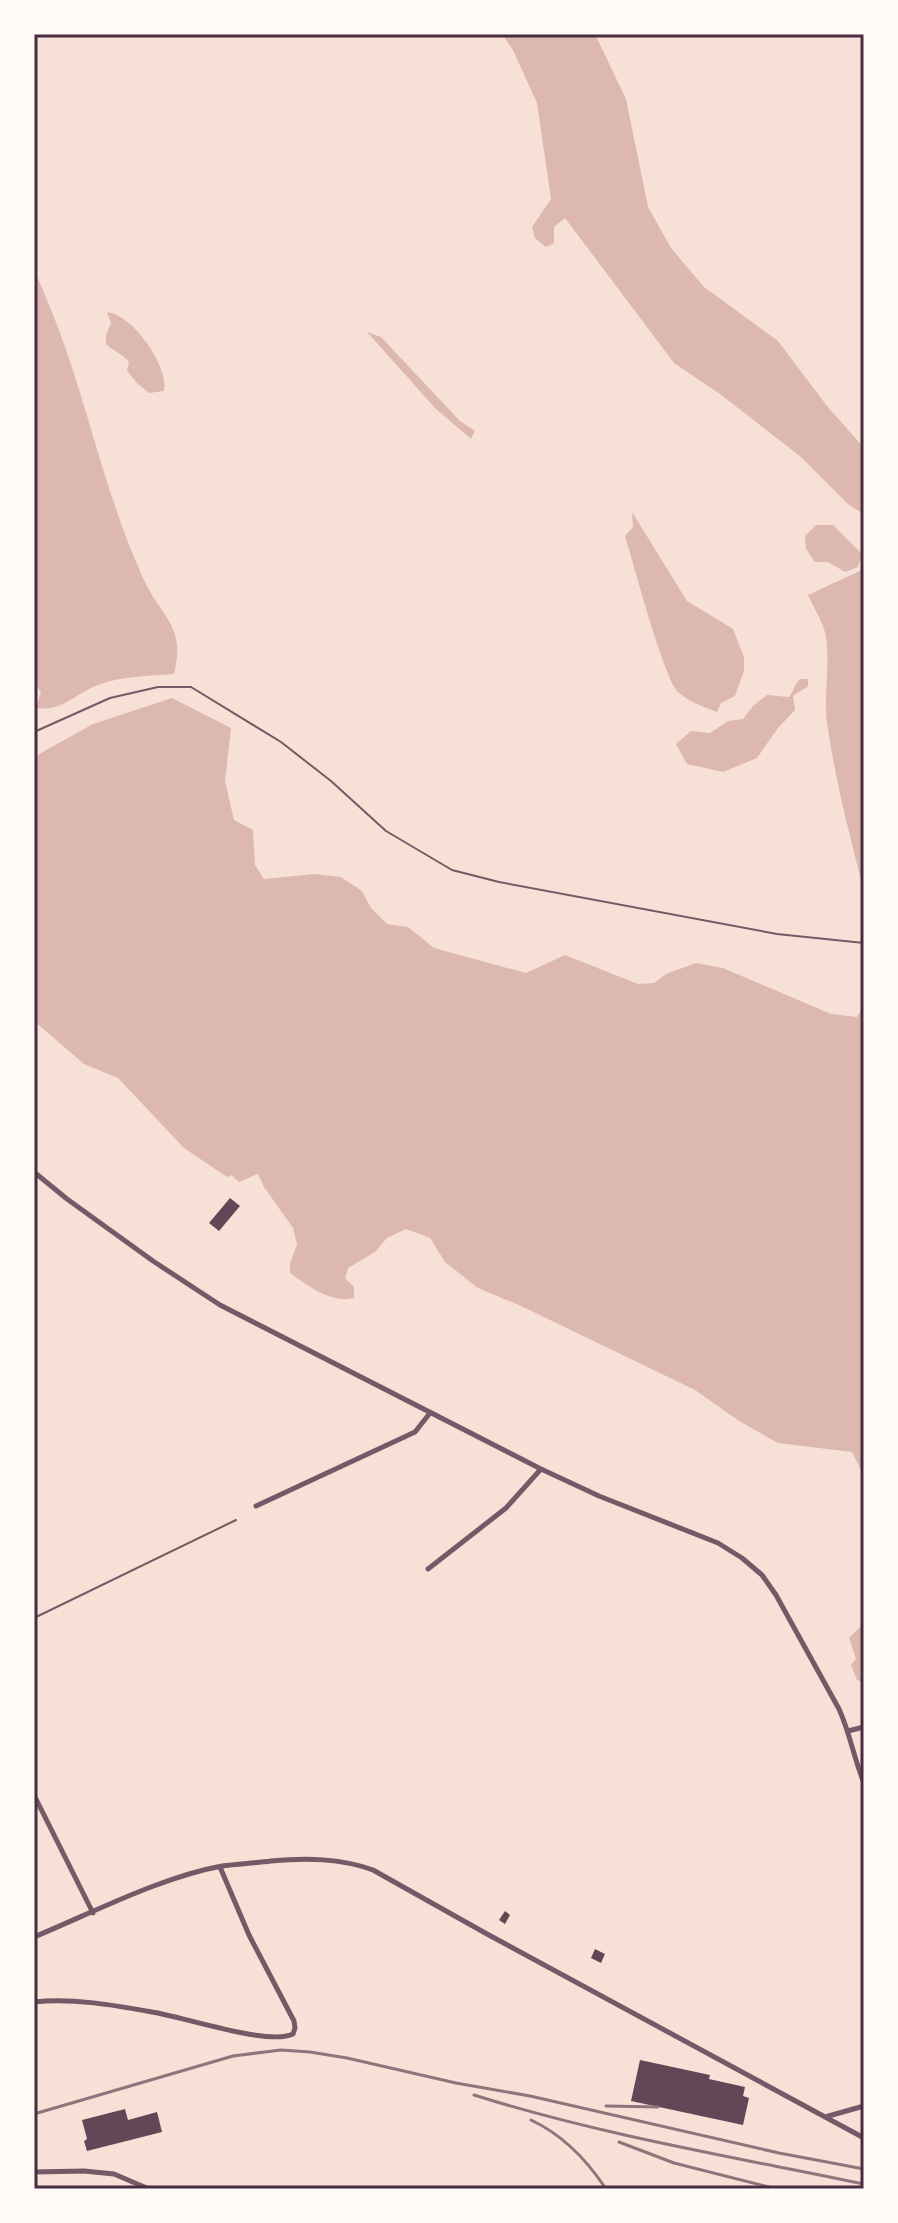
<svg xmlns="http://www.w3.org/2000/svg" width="898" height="2223" viewBox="0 0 898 2223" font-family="'Roboto Condensed',sans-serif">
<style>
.water{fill:#dcb8b0}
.building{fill:#644757}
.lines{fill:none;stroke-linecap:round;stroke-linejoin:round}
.service{stroke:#755966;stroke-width:2}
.minor{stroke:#755966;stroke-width:5}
.rail{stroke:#8f747c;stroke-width:3}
.neatline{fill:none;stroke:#4a2c40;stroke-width:3}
</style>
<rect width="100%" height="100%" fill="#f7e1d7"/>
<path class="water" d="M502,34H595L626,99L648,207L671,248L704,287L778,341L827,406L864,448V514L849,505L801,457L720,394L674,363L565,218L554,227V243L546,247L535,238L532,227L551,199L537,103L513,50Z
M34,269C42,288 50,306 57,325C89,409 106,498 144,580C162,619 186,625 174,674C149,676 121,676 98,685C74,694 63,712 35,708L41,693L34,680Z
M107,312C133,315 169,366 164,391L149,393L138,384L127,371L129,362C122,353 114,352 106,344V335L111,323Z
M367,332L381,337L460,421L475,431L471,439L435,408Z
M632,512L687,601L733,629L744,657V671L735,696L721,703L717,712C704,707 689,702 678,692C664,679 633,562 625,536L633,527Z
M816,525H833L862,554L858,567L845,572L828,562H815L806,549L805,536Z
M864,569V881L861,880C848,828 834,775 827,722C823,694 832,654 824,629C820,617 813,606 808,595Z
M800,679H808V686C803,691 797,691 793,697L795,710L778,728L757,758L723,772L687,764L676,744L691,731L710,733L728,721L743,719L753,706L767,695L789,697C794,691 794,685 800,679Z
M172,698L231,728L225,781L234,820L253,830L255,865L264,879L315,874L341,877L362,891L371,908L387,924L408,927L434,948L526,973L565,955L638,984L654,983L666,974L696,963L723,968L831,1014L857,1017L862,1009L864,1010V1476L852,1452L778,1443L739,1421L695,1390L521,1306L478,1288L445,1262L430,1238L406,1229L387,1238L375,1252L348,1268L345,1278L354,1287V1298C331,1304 307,1285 290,1273V1264L297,1244L293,1228L264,1187L258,1174L239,1182L231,1175L227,1177L184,1148L118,1078L84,1064L34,1021V759L41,753L93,724Z
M864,1623V1697V1683L857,1680L851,1665L856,1659L849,1638Z"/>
<path class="building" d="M230,1198L240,1206L219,1231L209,1223Z
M505,1911L510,1915L505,1924L499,1920Z
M595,1949L605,1954L601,1963L591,1958Z
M640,2060L710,2075L709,2079L745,2087L743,2096L749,2098L743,2125L631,2101Z
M125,2109L128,2120L157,2112L162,2132L87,2151L84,2141L87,2139L82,2120Z"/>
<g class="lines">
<path class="service" d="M34,732L110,698L158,687H191L281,742L331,781L386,831L452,870L499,882L777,934L864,943
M34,1618L236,1520"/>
<path class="minor" d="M34,1172L67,1199L153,1261L220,1305L541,1469L599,1496L718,1543L742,1558L762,1575L776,1595L839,1709C850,1733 854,1759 864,1783
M256,1506L415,1432L430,1413
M428,1569L506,1508L541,1469
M848,1731L864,1727
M34,1795L93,1913
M34,1937C92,1913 161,1877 222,1866C238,1864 255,1863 271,1861C306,1858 340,1858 373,1870L487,1934L864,2138
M34,2002C73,1998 114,2005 152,2012C184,2017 268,2046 293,2034L295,2028L294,2021L249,1935L220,1867
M825,2117L864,2106
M34,2172L84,2171L114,2174L149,2189"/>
<path class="rail" d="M474,2095C601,2135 734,2157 864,2184
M606,2106L658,2107
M34,2114L233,2056L281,2050L310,2052L347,2058L456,2083L530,2096L779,2153L864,2169
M531,2120C563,2135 587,2160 606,2189
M619,2142L674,2163L777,2189"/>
</g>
<rect width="898" height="2223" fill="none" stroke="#fffaf5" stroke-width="72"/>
<rect x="36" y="36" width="826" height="2151" class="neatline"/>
</svg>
